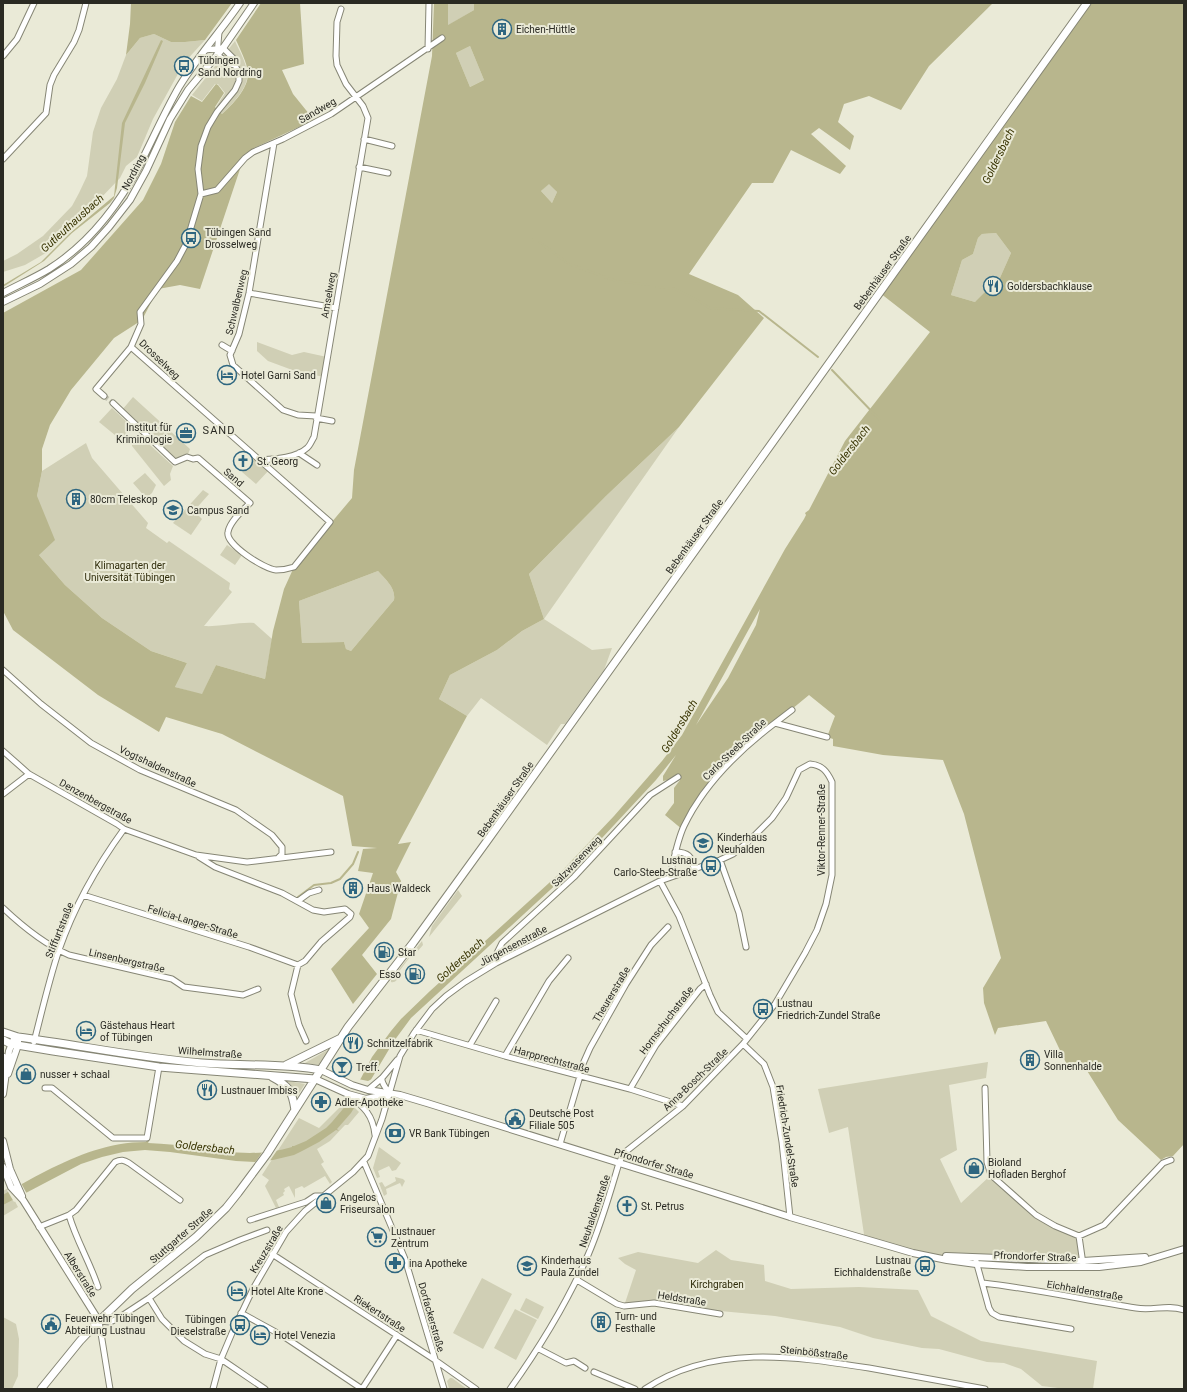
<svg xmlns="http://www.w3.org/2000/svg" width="1187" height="1392" viewBox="0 0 1187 1392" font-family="Roboto,sans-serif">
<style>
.green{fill:#d0cfb5}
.forest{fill:#b8b68d;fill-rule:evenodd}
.pier{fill:#eaead7}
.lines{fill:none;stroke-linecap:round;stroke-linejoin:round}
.stream{stroke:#b8b68d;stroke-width:2}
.minor-tunnel{stroke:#c4c4b3;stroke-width:5;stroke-dasharray:5 2.5;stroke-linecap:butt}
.minor-casing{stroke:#868675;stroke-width:7}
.tertiary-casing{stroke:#868675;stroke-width:8}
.secondary-casing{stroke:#868675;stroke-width:9}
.minor{stroke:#fff;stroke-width:5}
.tertiary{stroke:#fff;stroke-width:6}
.secondary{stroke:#fff;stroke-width:7}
.labels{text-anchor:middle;stroke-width:4;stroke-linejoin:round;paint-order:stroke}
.poi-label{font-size:10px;fill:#2a2a23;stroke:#eaead7;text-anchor:start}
.street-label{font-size:10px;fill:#2a2a23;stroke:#eaead7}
.park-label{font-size:10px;fill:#2f2c0a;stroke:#eaead7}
.water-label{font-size:11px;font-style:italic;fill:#373300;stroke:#eaead7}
.neighbourhood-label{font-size:11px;letter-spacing:1px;fill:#2a2a23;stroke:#eaead7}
</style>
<rect width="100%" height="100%" fill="#eaead7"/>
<path class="green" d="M448,3H474V10L447,26Z
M154,34L171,42H185L205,40L184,63L153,119L137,157L126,166L120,178L51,250L25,265L3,272V261L17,254L43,236L72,206L79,193L87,176L93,132L101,108L117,79L126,55L140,38Z
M235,41C239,50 245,60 247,71C250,87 232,104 222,114L216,107L225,93L218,84H215L202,101L192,95Z
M470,46L484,80L470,87L456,53Z
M549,183L557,192L552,203L541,191Z
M996,233L1011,253L999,280L1002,287L999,294L975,302L951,295L962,260L973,254L978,238L982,234Z
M257,342L292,355L304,352L327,357L324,377L295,371L268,361L257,351Z
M133,397L190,449L187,457L175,462L122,410Z
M112,408L129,424L130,429L121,440L99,422Z
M679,427L544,619L592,650L612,648L604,670L565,724H561L547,745L481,698L467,716L439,699L450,675L497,650L522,631L544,619L529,574L606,496Z
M139,435L173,466L170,474L171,480L164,486L132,446V441L134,437Z
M86,443L92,458L148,523L146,528L167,543L169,541L230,583L229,589L232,592L204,626C221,627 237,622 254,623L272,639L265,679L216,665L202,695L175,687L187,663L151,651L102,618L65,585L39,555L37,496L42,471Z
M256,456L270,469L256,484L242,472Z
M145,473L156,485L152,493L146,498L133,483Z
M203,490L209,494L194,511L202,519L191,535L173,523Z
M227,545L242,555L235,565L220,555Z
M378,571C386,580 396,588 394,600L351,651L346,649L344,642L302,643L299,601Z
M458,890L462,896L429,937L432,926Z
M422,941L423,945L417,952L413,953L397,974L399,977C397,980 395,983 391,982V979Z
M331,1048L320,1065L305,1063Z
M988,1062L986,1078L949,1085L957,1150L940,1159L961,1203L991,1175L1036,1215L1079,1236L1083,1267L976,1264L865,1241L848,1127L829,1133L818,1089Z
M288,1081L305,1084L296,1098V1093Z
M345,1103L355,1108L359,1112L348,1125H345L330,1141L317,1149L324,1162L321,1164L332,1182L330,1184L325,1176L304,1188L302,1186L295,1189V1198L289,1186L284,1189L285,1191L283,1193L284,1195L276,1200L279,1207L276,1208L265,1186L269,1180L262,1175L299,1118L319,1128L343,1104Z
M379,1147L401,1163L396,1170L392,1171L389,1166L378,1171L380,1177L377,1178L373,1168Z
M395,1177L403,1179L405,1181L402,1187L400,1183L386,1189L387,1194L384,1196L379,1183L382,1182L385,1187L396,1181Z
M8,1188L18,1207L3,1216V1191Z
M716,1250L731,1260L764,1265L765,1281L791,1289L859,1287L918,1290L931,1316L981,1341L1097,1361L1093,1389H1066L1042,1386L1021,1369L1004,1363L987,1362L939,1349L922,1348L873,1338L840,1327L775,1316L720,1311L715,1313L666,1304L624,1306L636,1270L625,1264L618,1258L638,1252L698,1263Z
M482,1278L512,1294L483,1349L453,1333Z
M526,1298L544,1307L538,1319L520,1310Z
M515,1309L537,1320L516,1360L494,1348Z
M3,1317L16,1324L19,1339L18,1376L12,1389H3Z
M450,1378H452L467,1389H449L447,1381Z"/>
<path class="forest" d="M131,3H232L205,40L185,42H171L154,34L140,38L126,55L130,24Z
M261,3H300L304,64L282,70L293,94L314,120L254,148L245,154L200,289L180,285L158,289L142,320L114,338L71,390L50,425L42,449V471L37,496L55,540L39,555L65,585L102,618L151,651L187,663L175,687L202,694L216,665L265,679L273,631L284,589L294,567L352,498L354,470L432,56L434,3H448V25L474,10V3H993L929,66L901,110L869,96L844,104L838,122L854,136L850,150L819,128L811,134L846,166L840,174L791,150L773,183H752L689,274L738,295L764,318L679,427L606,496L529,574L544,619L522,631L497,650L450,675L439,699L467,716L398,844L411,842L396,872L401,881L391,919L362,955L377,974L353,1004L331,969L369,928L359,914L373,873L358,871L363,849L377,848L352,846L343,796L222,734L166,717L159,732L98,695L13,630L3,611V313L81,270L143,200L161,164L175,122L191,96L202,102L216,84L218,85L224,93L215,107L222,114C233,104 249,88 248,72C247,63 240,49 236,40ZM470,46L484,80L470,87L456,53ZM549,184L557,192L552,203L541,191ZM378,571C386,580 396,588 394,600L351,651L346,649L344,642L302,643L299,601Z
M1090,3H1184V1144L1173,1156L1166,1157L1161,1160L1118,1120L1084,1066L1069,1069L1046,1021L998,1028L995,1035L984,1003L983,988L1001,958L964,814L943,760L883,755L833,746V739L827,737L835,716L809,695L775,723L715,778L683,830L665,815L674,803V788L680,780L676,776L672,779L663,781V776L676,755L656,780L575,867L411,1018L394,1041L351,1113L337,1129L339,1131L336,1130L319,1142L304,1150L294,1155L273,1160L255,1162L236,1161L170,1152L145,1150L123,1152L102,1157L81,1164L3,1205V1195C17,1186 31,1179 46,1171C78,1155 109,1142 146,1142L147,1140L149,1141L148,1143C196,1144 244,1162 292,1147V1146H294L306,1141L326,1128L332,1122L348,1103L372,1057L391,1031L401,1019L430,991L560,873L614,816L662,761L682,735L785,549L804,519L806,515L805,513L809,510L845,441L930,332L880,293ZM996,233L1011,253L999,280L1002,287L999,293L987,290L975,302L951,295L962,260L973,254L978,238L982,234ZM760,609L756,625L728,678L696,725Z
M161,40L163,41L145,83L125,123L117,188L114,198L110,203L72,233L44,261L3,287V285L41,262L70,233L114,196L122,123Z"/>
<path class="pier" d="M358,1079L368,1081L372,1079L357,1108L347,1102Z
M278,1149L269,1162L254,1164L263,1151Z
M21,1183L27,1194L14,1202L7,1190Z"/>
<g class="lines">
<path class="stream" d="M531,239L533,241
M539,242L569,264L616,281L649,285
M656,287L675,289L699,301L709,308L759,311L818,357
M832,370L880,420
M298,897L314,885L331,883L340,879L353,864L358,852"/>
<path class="minor-tunnel" d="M104,396L113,403"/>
<g class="minor-casing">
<path id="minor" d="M219,32L217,55L230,64L235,65
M428,49L429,3
M3,56L17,39L34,3
M364,139L392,146
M274,143L249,293L239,334L230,355L233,365L283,410L298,415L316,416
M3,159L46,113L50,85L54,75L74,42L79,30L86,3
M359,167L388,173
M201,194L217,190L245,158L253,152L283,139L331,114L442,38
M249,293L336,308
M222,345L232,351
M104,396L96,389L131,347
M113,403L175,462L187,457L193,459L198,458L250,503C243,510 230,521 228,532C225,544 264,569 276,570C282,570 288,569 294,567L330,522L131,347L141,324L140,312L177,261L186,244L201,194L198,169L201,146L208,127L217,112L235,90L239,81V74L235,65L234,59L223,48L205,50
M316,418L332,421
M299,453L317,465
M260,460C274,459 296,458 307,448C310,446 312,440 314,437L368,118L363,106L346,84L337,65L336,56L337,22L341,9
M3,670L41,704L91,743L140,770L236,810L272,835L282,847V854L278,858
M775,723L792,710
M3,751L29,774L117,824L124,829L196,855L247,862L331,852
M3,794L29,774
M675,852C688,852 692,856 694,869
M199,857L215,867L282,893L313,910L324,912L345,909L351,914L350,917L321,942L305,961L298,965L291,994L299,1025L306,1041
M720,860L739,913L746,947
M670,876C674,859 677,841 684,826C704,784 738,751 775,723L827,737
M660,881L679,916L710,995L718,1012L747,1039
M83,895L249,947L298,965
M298,901L309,893L319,890
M3,908C21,925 46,945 69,955L172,979L184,987L222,992L243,995L258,989
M496,963V955L502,943L574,877L650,795L678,777
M416,1030L505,1056L630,1089L683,1106
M34,1042C42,1011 49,980 59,950C74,907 97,866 124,829
M743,1044L764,1064L773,1087L782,1142L790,1217
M470,1045L496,1001
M505,1056L549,981L568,958
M578,1075L590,1048L626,984L651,945L668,927
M382,1078C381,1084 387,1088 389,1094
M45,1088H52L113,1138H147L159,1067
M985,1088L987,1162L991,1175L1036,1215L1055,1226L1079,1236L1083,1264
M630,1089L656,1045L700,989L706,984
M368,1090L382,1078L397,1060
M349,1095C364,1107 373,1115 375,1135
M560,1144L580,1076
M364,1162L405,1259L444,1389
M69,1215C76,1240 90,1262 98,1287
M250,1220L306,1202L315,1196H324
M39,1227L69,1215L76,1210L115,1162C121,1159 124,1160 129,1163L180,1200
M1079,1236L1104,1225L1163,1163L1171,1160
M272,1254L435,1360L476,1389
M976,1261L989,1308L992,1313L999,1317L1071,1329
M577,1280L617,1304L624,1306L654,1303L720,1314
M983,1283C1035,1289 1085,1300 1136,1308C1153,1311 1167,1304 1184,1310
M149,1298L162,1319L184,1341L205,1354L221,1359L265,1389
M241,1313L283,1336L362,1389
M539,1349L566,1363L574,1361L585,1368
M594,1372L635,1389
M110,1389L99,1321L110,1322L117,1319L149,1298L205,1255L240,1240L267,1230
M213,1389L221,1359L232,1333L253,1289L286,1232L305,1211L353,1172L368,1156L382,1119L400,1056L414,1033L432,1009L446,996L465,982L496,963L660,881L720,860L733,854L748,842L772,818L786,798L799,770L810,764C822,765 827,771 832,782V875L826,904L817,930L805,953L775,1004L743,1044L683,1106L624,1153L619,1163C610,1193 601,1225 588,1255C567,1303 540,1347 510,1389
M362,1389L397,1335
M645,1389C712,1344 793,1356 869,1368C908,1375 946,1382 985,1389"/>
</g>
<g class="tertiary-casing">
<path id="tertiary" d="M3,293C18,285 34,278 49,269C87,245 117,207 138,168C152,141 164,113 179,87C197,57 221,31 240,3
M3,302L40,284L71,264L91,247L109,227L130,200L146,171L170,119L188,90L223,48L254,3
M321,1070L352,1085L368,1090L400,1095L427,1103L693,1186L790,1217L913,1253L947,1260L976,1264L1027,1267H1099L1141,1262L1184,1249
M8,1074L18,1045V1037
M315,1079L348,1094L366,1099L385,1095
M3,1094L9,1051L15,1036
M3,1141L10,1169L22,1196
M3,1167L11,1187L23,1200L99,1321
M946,1256L1083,1261L1145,1257"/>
</g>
<g class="secondary-casing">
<path id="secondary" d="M3,1032L18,1037C79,1045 140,1058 202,1063C242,1066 282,1063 321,1070
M3,1040L11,1044L53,1051L159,1067L315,1079
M3,1057L6,1072
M286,1065L341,1038
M272,1077C289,1086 292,1090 295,1110
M41,1389L80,1341L99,1321L132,1289L196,1237L226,1208L238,1193L267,1154L348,1027L413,943L487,841L1087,3"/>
</g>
<use href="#minor" class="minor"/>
<use href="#tertiary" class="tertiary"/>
<use href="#secondary" class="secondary"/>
</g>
<defs>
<g id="building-ring" transform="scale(1)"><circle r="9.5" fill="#eaead7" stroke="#2e6680" stroke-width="1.5"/><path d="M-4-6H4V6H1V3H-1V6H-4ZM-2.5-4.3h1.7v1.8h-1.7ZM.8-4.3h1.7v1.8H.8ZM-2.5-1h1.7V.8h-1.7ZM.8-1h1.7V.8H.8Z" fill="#2e6680"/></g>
<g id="bus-ring" transform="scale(1)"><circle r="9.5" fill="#eaead7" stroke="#2e6680" stroke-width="1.5"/><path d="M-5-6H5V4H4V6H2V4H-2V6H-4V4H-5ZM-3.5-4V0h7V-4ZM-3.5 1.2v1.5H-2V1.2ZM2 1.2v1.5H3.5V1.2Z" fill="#2e6680"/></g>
<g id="restaurant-ring" transform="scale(1)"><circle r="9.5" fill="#eaead7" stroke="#2e6680" stroke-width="1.5"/><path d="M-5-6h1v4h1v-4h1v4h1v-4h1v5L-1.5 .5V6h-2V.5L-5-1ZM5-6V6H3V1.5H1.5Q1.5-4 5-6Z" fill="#2e6680"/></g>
<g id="hotel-ring" transform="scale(1)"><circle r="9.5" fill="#eaead7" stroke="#2e6680" stroke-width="1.5"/><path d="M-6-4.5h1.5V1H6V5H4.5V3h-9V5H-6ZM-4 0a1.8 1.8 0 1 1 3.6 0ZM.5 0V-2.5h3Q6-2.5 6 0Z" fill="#2e6680"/></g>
<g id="office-ring" transform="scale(1)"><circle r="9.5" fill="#eaead7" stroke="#2e6680" stroke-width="1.5"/><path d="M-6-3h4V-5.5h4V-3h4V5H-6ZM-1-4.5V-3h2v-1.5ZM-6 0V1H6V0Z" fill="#2e6680"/></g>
<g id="church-ring" transform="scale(1)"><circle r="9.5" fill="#eaead7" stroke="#2e6680" stroke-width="1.5"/><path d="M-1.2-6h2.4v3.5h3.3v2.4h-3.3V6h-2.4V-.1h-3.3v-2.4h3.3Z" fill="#2e6680"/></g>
<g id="university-ring" transform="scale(1)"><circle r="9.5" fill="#eaead7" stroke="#2e6680" stroke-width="1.5"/><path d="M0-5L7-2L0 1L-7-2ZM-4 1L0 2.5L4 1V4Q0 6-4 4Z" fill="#2e6680"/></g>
<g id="school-ring" transform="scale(1)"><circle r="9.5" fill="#eaead7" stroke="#2e6680" stroke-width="1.5"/><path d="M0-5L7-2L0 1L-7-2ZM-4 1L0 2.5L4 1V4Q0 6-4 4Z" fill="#2e6680"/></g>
<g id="fuel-ring" transform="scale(1)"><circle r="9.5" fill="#eaead7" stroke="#2e6680" stroke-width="1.5"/><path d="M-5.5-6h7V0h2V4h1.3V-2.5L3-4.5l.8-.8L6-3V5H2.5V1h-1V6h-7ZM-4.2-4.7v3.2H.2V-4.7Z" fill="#2e6680"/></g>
<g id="bar-ring" transform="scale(1)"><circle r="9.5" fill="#eaead7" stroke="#2e6680" stroke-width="1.5"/><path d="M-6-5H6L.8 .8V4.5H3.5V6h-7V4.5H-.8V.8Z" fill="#2e6680"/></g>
<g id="shop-ring" transform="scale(1)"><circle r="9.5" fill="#eaead7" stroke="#2e6680" stroke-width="1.5"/><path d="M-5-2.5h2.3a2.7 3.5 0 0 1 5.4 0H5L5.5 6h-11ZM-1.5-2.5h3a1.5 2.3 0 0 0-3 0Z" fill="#2e6680"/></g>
<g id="pharmacy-ring" transform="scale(1)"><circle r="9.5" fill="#eaead7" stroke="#2e6680" stroke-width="1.5"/><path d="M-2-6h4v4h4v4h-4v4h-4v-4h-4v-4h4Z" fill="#2e6680"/></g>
<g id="civic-ring" transform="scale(1)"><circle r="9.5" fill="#eaead7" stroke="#2e6680" stroke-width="1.5"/><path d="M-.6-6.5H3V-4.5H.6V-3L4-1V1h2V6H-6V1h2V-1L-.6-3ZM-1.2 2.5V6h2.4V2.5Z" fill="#2e6680"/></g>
<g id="bank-ring" transform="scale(1)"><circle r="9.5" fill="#eaead7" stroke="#2e6680" stroke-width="1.5"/><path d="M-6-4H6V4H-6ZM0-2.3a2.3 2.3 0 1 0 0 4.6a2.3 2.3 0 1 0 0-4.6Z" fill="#2e6680"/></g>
<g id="supermarket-ring" transform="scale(1)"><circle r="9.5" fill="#eaead7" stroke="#2e6680" stroke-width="1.5"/><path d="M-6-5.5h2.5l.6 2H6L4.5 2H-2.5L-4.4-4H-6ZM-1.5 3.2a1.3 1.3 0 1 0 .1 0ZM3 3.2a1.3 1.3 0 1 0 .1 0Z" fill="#2e6680"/></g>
</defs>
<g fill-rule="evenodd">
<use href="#building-ring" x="502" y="29"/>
<use href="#bus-ring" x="184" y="66"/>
<use href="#bus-ring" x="191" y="238"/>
<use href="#restaurant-ring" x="993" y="286"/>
<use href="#hotel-ring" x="227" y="375"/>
<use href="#office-ring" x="186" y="433"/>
<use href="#church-ring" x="243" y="461"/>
<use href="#building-ring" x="76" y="499"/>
<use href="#university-ring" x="173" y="510"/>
<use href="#school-ring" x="703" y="843"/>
<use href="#bus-ring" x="711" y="866"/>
<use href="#building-ring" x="353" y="888"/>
<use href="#fuel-ring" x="384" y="952"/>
<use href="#fuel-ring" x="415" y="974"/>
<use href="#bus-ring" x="763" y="1009"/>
<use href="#hotel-ring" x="86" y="1031"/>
<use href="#restaurant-ring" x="353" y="1043"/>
<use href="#building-ring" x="1030" y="1060"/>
<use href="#bar-ring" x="342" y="1067"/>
<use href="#shop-ring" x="26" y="1074"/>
<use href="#restaurant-ring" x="207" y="1090"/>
<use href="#pharmacy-ring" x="321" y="1102"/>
<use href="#civic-ring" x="515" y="1119"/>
<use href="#bank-ring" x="395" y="1133"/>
<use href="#shop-ring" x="974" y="1168"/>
<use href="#shop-ring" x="326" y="1203"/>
<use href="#church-ring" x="627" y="1206"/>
<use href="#supermarket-ring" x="377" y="1237"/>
<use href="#pharmacy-ring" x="395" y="1263"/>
<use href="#school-ring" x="527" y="1266"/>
<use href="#bus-ring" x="925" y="1266"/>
<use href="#hotel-ring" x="237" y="1291"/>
<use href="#building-ring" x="601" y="1322"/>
<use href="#civic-ring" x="51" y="1324"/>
<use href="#bus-ring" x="240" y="1325"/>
<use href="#hotel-ring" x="260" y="1335"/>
</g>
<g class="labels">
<g class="poi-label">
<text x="516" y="33">Eichen-Hüttle</text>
<text x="198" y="64">Tübingen<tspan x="198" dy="12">Sand Nordring</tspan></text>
<text x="205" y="236">Tübingen Sand<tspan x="205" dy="12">Drosselweg</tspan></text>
<text x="1007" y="290">Goldersbachklause</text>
<text x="241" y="379">Hotel Garni Sand</text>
<text x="172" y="431" text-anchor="end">Institut für<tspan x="172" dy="12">Kriminologie</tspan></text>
<text x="257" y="465">St. Georg</text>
<text x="90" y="503">80cm Teleskop</text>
<text x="187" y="514">Campus Sand</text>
<text x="717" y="841">Kinderhaus<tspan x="717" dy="12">Neuhalden</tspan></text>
<text x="697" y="864" text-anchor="end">Lustnau<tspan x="697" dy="12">Carlo-Steeb-Straße</tspan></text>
<text x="367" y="892">Haus Waldeck</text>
<text x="398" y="956">Star</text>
<text x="401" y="978" text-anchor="end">Esso</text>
<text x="777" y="1007">Lustnau<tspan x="777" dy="12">Friedrich-Zundel Straße</tspan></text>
<text x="100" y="1029">Gästehaus Heart<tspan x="100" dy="12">of Tübingen</tspan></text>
<text x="367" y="1047">Schnitzelfabrik</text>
<text x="1044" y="1058">Villa<tspan x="1044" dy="12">Sonnenhalde</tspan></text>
<text x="356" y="1071">Treff.</text>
<text x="40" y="1078">nusser + schaal</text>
<text x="221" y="1094">Lustnauer Imbiss</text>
<text x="335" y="1106">Adler-Apotheke</text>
<text x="529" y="1117">Deutsche Post<tspan x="529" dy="12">Filiale 505</tspan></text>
<text x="409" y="1137">VR Bank Tübingen</text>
<text x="988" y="1166">Bioland<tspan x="988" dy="12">Hofladen Berghof</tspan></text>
<text x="340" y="1201">Angelos<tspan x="340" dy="12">Friseursalon</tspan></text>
<text x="641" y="1210">St. Petrus</text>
<text x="391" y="1235">Lustnauer<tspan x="391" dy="12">Zentrum</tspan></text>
<text x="541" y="1264">Kinderhaus<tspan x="541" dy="12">Paula Zundel</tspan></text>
<text x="911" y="1264" text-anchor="end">Lustnau<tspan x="911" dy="12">Eichhaldenstraße</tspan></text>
<text x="409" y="1267">ina Apotheke</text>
<text x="251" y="1295">Hotel Alte Krone</text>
<text x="615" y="1320">Turn- und<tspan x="615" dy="12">Festhalle</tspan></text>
<text x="65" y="1322">Feuerwehr Tübingen<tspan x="65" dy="12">Abteilung Lustnau</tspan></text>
<text x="226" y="1323" text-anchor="end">Tübingen<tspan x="226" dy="12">Dieselstraße</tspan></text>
<text x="274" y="1339">Hotel Venezia</text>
</g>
<g class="street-label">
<text transform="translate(317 110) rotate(-30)" y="4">Sandweg</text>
<text transform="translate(133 172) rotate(-62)" y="4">Nordring</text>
<text transform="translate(882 272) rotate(-54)" y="4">Bebenhäuser Straße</text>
<text transform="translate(328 295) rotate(-80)" y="4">Amselweg</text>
<text transform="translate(236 302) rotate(-77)" y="4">Schwalbenweg</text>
<text transform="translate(160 359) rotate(44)" y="4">Drosselweg</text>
<text transform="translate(234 477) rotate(41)" y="4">Sand</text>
<text transform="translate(694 536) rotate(-54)" y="4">Bebenhäuser Straße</text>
<text transform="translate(734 749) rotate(-44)" y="4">Carlo-Steeb-Straße</text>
<text transform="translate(158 766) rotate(25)" y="4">Vogtshaldenstraße</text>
<text transform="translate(505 799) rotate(-55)" y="4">Bebenhäuser Straße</text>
<text transform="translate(96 801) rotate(29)" y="4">Denzenbergstraße</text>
<text transform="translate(821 830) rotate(-90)" y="4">Viktor-Renner-Straße</text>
<text transform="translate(576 861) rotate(-46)" y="4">Salzwasenweg</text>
<text transform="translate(193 921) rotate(17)" y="4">Felicia-Langer-Straße</text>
<text transform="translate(59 930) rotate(-68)" y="4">Stiffurtstraße</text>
<text transform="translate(513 945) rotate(-28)" y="4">Jürgensenstraße</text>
<text transform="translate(127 960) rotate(13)" y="4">Linsenbergstraße</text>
<text transform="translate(611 994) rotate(-59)" y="4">Theurerstraße</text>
<text transform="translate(666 1020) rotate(-53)" y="4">Hornschuchstraße</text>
<text transform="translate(210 1052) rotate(4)" y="4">Wilhelmstraße</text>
<text transform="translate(552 1059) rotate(15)" y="4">Harpprechtstraße</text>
<text transform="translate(695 1079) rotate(-44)" y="4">Anna-Bosch-Straße</text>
<text transform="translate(788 1136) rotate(81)" y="4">Friedrich-Zundel-Straße</text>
<text transform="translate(654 1163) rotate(17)" y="4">Pfrondorfer Straße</text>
<text transform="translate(594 1211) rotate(-71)" y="4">Neuhaldenstraße</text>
<text transform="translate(181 1235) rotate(-41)" y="4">Stuttgarter Straße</text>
<text transform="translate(266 1249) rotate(-59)" y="4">Kreuzstraße</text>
<text transform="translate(1035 1256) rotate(2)" y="4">Pfrondorfer Straße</text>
<text transform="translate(81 1274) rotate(58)" y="4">Alberstraße</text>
<text transform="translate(1085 1290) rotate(10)" y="4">Eichhaldenstraße</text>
<text transform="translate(682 1298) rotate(9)" y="4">Heldstraße</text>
<text transform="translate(380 1313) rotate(33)" y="4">Riekertstraße</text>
<text transform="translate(432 1317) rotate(74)" y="4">Dorfackerstraße</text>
<text transform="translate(814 1352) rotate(6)" y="4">Steinbößstraße</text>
</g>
<g class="park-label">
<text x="130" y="569">Klimagarten der<tspan x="130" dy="12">Universität Tübingen</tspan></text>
<text x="717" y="1288">Kirchgraben</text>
</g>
<g class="water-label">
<text transform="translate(998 156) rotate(-64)" y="4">Goldersbach</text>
<text transform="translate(72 223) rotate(-42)" y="4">Gutleuthausbach</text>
<text transform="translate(849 450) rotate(-52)" y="4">Goldersbach</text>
<text transform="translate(679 726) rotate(-59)" y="4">Goldersbach</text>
<text transform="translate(460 960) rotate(-42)" y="4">Goldersbach</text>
<text transform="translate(205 1147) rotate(6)" y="4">Goldersbach</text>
</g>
<g class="neighbourhood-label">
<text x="219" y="434">SAND</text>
</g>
</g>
<rect width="1187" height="1392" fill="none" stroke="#2a2a23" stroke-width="8"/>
</svg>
